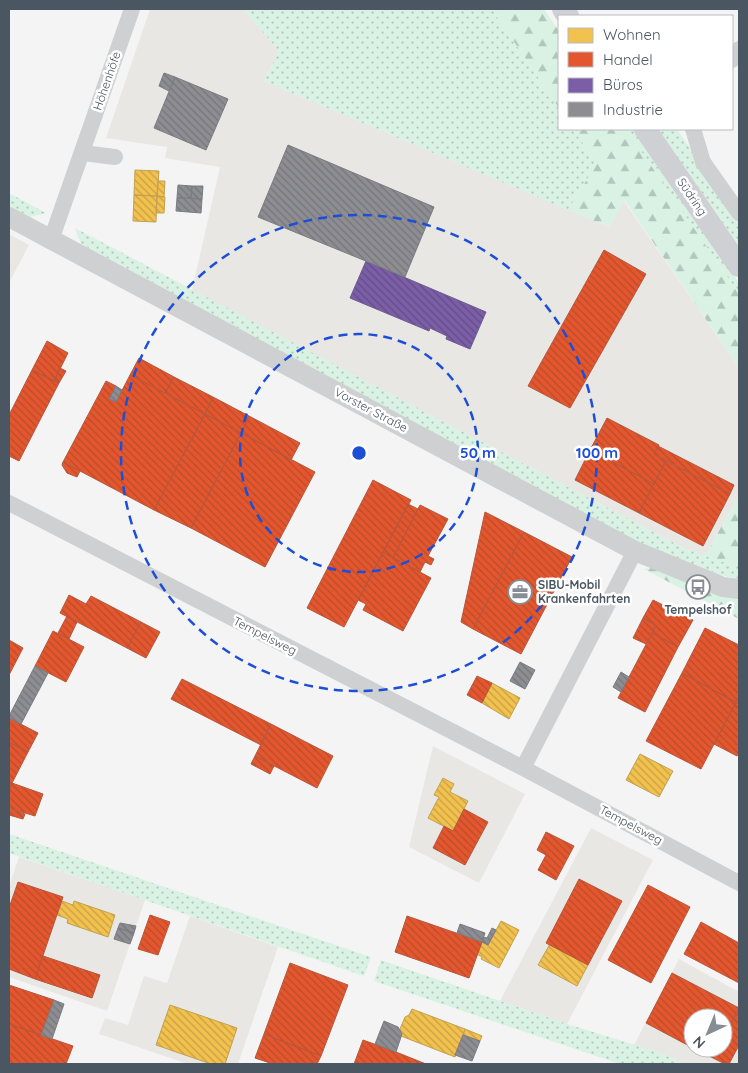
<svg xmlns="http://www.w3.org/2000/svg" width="748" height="1073" viewBox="0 0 748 1073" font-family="Quicksand,sans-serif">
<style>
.commercial{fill:#e8e7e3;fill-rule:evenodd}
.grass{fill:url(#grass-dots)}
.forest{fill:url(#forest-firs)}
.homes{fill:url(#homes-back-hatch);stroke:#c0a154}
.shops{fill:url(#shops-back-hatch);stroke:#b6573d}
.offices{fill:url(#offices-back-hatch);stroke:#6c5c92}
.industry{fill:url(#industry-back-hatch);stroke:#797c83}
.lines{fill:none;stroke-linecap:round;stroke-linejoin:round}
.minor{stroke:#ced0d2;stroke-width:16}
.tertiary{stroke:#ced0d2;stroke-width:20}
.secondary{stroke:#ced0d4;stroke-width:22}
.ring{fill:none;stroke:#1d4ed8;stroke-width:2.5;stroke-dasharray:9 6}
.labels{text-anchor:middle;stroke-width:5;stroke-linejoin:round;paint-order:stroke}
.street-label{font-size:12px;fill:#4a5661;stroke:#fff}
.poi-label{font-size:12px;font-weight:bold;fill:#4a5661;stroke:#fff;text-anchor:start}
.centre{fill:#1d4ed8;stroke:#fff;stroke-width:2.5}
.ring-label{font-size:15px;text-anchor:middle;font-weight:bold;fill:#1d4ed8;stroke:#fff;stroke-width:5;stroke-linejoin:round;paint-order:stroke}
</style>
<defs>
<pattern id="grass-dots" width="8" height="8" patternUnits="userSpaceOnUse" patternTransform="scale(1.25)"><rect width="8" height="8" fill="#d9f2e3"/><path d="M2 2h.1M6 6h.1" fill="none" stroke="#b2c7bb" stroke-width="1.8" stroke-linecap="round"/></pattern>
<pattern id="forest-firs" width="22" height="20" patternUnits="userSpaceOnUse" patternTransform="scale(1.25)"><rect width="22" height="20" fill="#d9f2e3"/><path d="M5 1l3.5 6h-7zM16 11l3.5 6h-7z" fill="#b2c7bb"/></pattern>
<pattern id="homes-back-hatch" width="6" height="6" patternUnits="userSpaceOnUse" patternTransform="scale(1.25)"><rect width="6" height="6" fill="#f2c14e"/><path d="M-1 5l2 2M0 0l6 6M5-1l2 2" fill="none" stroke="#c6a044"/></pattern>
<pattern id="shops-back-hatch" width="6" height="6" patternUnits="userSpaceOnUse" patternTransform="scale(1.25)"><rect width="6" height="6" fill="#e4572e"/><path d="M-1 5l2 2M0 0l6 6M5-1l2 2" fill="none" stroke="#bb4b2b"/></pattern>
<pattern id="offices-back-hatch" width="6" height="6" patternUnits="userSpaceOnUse" patternTransform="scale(1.25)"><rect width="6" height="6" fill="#7b5ea7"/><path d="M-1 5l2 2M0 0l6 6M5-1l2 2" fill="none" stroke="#624d84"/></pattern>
<pattern id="industry-back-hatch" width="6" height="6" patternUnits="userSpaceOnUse" patternTransform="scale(1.25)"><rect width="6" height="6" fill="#8d8d92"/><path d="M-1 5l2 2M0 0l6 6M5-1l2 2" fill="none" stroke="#75767b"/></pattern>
</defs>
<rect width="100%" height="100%" fill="#f4f4f4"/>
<path class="commercial" d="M150,9H243L279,51L264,81L609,227L624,201L739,368V495L705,556L684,548L192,290L220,167L165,158L167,147L106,138Z
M9,234L29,245L9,283Z
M433,746L525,794L479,883L409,847Z
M591,828L653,860L567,1024L500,1001Z
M19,857L145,900L107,1011L9,977V886Z
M190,916L278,947L238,1064H188L99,1034L105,1018L128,1025L144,976L167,983Z
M679,959L739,992V1064H685L658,1052L634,1045ZM693,1018H723V1048H693Z"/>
<path class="grass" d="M243,9H492L559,108V129H573L597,163L568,210L264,81L279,51Z
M626,129H634L739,283V294Z
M657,129H677L739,221V246Z
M9,193L46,213L30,217L9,206Z
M75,228L684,548L726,563L739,564V579L707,572L641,544L81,244Z
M9,834L371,957L364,976L9,853Z
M381,960L567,1024L658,1052L685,1064H620L374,981Z"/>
<path class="forest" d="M492,9H544L559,31V108Z
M573,129H626L739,294V368L625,201L609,227L568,210L597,163Z
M739,495V564L726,563L705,556Z
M652,568L739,597V619L644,569Z"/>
<path class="homes" d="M135,170L159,171L157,196L134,195Z
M158,181H165L164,197L157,196Z
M134,195L157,196L156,222L133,221Z
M157,196L165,197L164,213H156Z
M492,683L520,698L509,719L482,703Z
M640,754L673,771L659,797L626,780Z
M443,778L454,784L450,792L468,801L453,831L428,818L439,797L434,795Z
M62,901L73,905L74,901L115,915L108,937L67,923L68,919L57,915Z
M501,921L519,930L499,968L481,959L482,957L477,954L482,942L488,945Z
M550,944L588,965L577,986L538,965Z
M170,1005L237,1028L225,1064H211L156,1045Z
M412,1009L465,1029L455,1057L401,1036L400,1029L405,1017L409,1015Z
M465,1029L482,1036L480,1041L463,1035Z"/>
<path class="shops" d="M604,250L646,274L570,408L528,386Z
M47,341L68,353L54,381L32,370Z
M139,358L174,377L165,393L130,375Z
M60,368L66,371L59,383L54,381Z
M32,370L59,383L19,461L9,456V415Z
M130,375L205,414L154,510L63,462L106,381L116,386L109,399L116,402Z
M174,377L213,397L205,414L165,393Z
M213,397L249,416L241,433L205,414Z
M205,414L241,433L191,528L154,510Z
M249,416L300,443L291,460L241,433Z
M607,418L659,445L654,454L666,461L654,484L590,450Z
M241,433L315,472L265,567L191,528Z
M658,446L734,485L730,494L654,454Z
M590,450L654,484L639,513L575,480Z
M666,461L730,494L703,546L639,513Z
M63,462L80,471L77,477L67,473L62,465Z
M373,480L411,500L344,627L307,608Z
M408,504L418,509L393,558L383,552Z
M420,505L448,519L428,556L434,559L431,565L425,562L420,572L393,558Z
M485,512L524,532L473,629L461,622Z
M524,532L572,557L521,654L473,629Z
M383,552L431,578L403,631L363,610L366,604L358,600Z
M69,595L86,604L91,596L141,622L127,648L60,613Z
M653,600L693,620L678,647L652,633L656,625L643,618Z
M67,616L77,622L69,639L58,633Z
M643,618L656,625L646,644L633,638Z
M141,622L160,632L146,658L127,648Z
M705,628L739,645V704L682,673Z
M53,631L84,647L66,682L35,666Z
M652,633L678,647L645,712L618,698Z
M9,640L23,648L9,675Z
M682,673L736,702L701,769L646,741Z
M477,676L492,683L482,703L467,695Z
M182,679L271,724L261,745L171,699Z
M736,702L739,704V752L737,756L714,744Z
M9,718L38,733L28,752L9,742Z
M271,724L333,756L317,788L255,756Z
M9,742L28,752L9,789Z
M255,756L274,766L270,774L251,764Z
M12,783L43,794L35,816L9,808V790Z
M11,809L25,814L23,819L9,815Z
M464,809L488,822L465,865L433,848L444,826L453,831Z
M546,832L574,846L556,880L538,870L546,855L537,850Z
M579,879L622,901L588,965L546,943Z
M18,882L63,897L35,979L9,969V908Z
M648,885L690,907L651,983L608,960Z
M150,915L170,922L158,955L138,949Z
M407,916L482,942L469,978L395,952Z
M701,922L739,943V983L684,954Z
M43,956L100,975L92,998L35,979Z
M290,963L348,985L321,1056L264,1034Z
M672,973L739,1008L723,1040V1018H693V1048L646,1023Z
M9,985L54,1000L41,1035L9,1024Z
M739,1009V1048L738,1047L729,1064H725L713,1058L719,1048H723V1040Z
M9,1024L73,1046L66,1064H9Z
M264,1034L321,1056L317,1064H273L255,1058Z
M363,1040L396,1052L426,1064H354Z
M694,1048H719L713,1058Z"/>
<path class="offices" d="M366,261L486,312L470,349L446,339L447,336L430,328L429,331L350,298Z"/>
<path class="industry" d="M164,73L175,77L169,91L159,86Z
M175,77L228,99L206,150L154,128Z
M288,145L434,207L405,277L258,217Z
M178,185L192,186L191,198H177Z
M192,186H203L202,199L191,198Z
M177,198L202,199L201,213L176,211Z
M116,386L122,390L116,402L109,399Z
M520,662L535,670L525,689L510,681Z
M35,666L48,673L21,724L9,718V716Z
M621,672L629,677L621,692L613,687Z
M120,923L136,926L134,933L118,928Z
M460,924L485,933L482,942L457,933Z
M118,928L134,933L130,944L114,939Z
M492,928L496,930L488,945L482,942L483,937L487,938Z
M54,1000L64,1004L52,1039L41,1035Z
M384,1021L398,1027L402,1034L396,1052L375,1044Z
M463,1035L480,1041L472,1061L455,1055Z"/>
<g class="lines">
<path class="minor" d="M732,60L739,49
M693,129L703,162L739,213
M83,153L115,157
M51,240L132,9
M9,503L523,768L739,883
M523,768L635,551"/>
<path class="tertiary" d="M9,217L635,551L723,587L739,589"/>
<path class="secondary" d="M563,9L568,16
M645,129L739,266"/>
</g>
<g class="ring">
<circle cx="359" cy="453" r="119"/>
<circle cx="359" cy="453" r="238"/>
</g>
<defs>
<g id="bus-ring" transform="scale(1.25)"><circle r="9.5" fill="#fff" stroke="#868d94" stroke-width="1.5"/><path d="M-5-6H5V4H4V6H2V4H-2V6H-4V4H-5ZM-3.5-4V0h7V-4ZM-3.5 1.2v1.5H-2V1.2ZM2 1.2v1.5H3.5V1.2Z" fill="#868d94"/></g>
<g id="office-ring" transform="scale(1.25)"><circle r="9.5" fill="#fff" stroke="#868d94" stroke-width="1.5"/><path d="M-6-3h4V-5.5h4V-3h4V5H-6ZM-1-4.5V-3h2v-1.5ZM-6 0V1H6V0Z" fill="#868d94"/></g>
</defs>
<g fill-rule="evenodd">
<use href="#bus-ring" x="698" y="587"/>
<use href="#office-ring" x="520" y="592"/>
</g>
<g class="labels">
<g class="street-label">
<text transform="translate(107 81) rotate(-71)" y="4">Höhenhöfe</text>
<text transform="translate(692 197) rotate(56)" y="4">Südring</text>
<text transform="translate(371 410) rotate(28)" y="4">Vorster Straße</text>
<text transform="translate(265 636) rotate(27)" y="4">Tempelsweg</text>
<text transform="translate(631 825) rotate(28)" y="4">Tempelsweg</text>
</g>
<g class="poi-label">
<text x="538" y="589">SIBU-Mobil<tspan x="538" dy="14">Krankenfahrten</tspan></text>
<text x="698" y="614" text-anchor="middle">Tempelshof</text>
</g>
</g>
<circle cx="359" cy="453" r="8" class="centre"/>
<g class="ring-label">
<text x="478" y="458">50 m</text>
<text x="597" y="458">100 m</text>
</g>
<rect width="748" height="1073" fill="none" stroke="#4a5661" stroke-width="20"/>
<rect x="558" y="15" width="175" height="115" fill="#ffffff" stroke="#b7bbc0"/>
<rect x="568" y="28" width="25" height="15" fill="#f2c14e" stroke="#b7bbc0"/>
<text x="603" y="40" font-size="15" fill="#4a5661">Wohnen</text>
<rect x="568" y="52" width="25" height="15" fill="#e4572e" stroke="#b7bbc0"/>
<text x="603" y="65" font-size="15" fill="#4a5661">Handel</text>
<rect x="568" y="78" width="25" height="15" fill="#7b5ea7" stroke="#b7bbc0"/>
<text x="603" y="90" font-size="15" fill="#4a5661">Büros</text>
<rect x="568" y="102" width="25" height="15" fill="#8d8d92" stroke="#b7bbc0"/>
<text x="603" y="115" font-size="15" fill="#4a5661">Industrie</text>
<g transform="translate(708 1033) rotate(224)"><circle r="24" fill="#ffffff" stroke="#b7bbc0"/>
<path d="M0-4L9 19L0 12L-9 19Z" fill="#868d94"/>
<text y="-8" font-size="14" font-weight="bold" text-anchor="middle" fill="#4a5661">N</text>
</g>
</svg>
